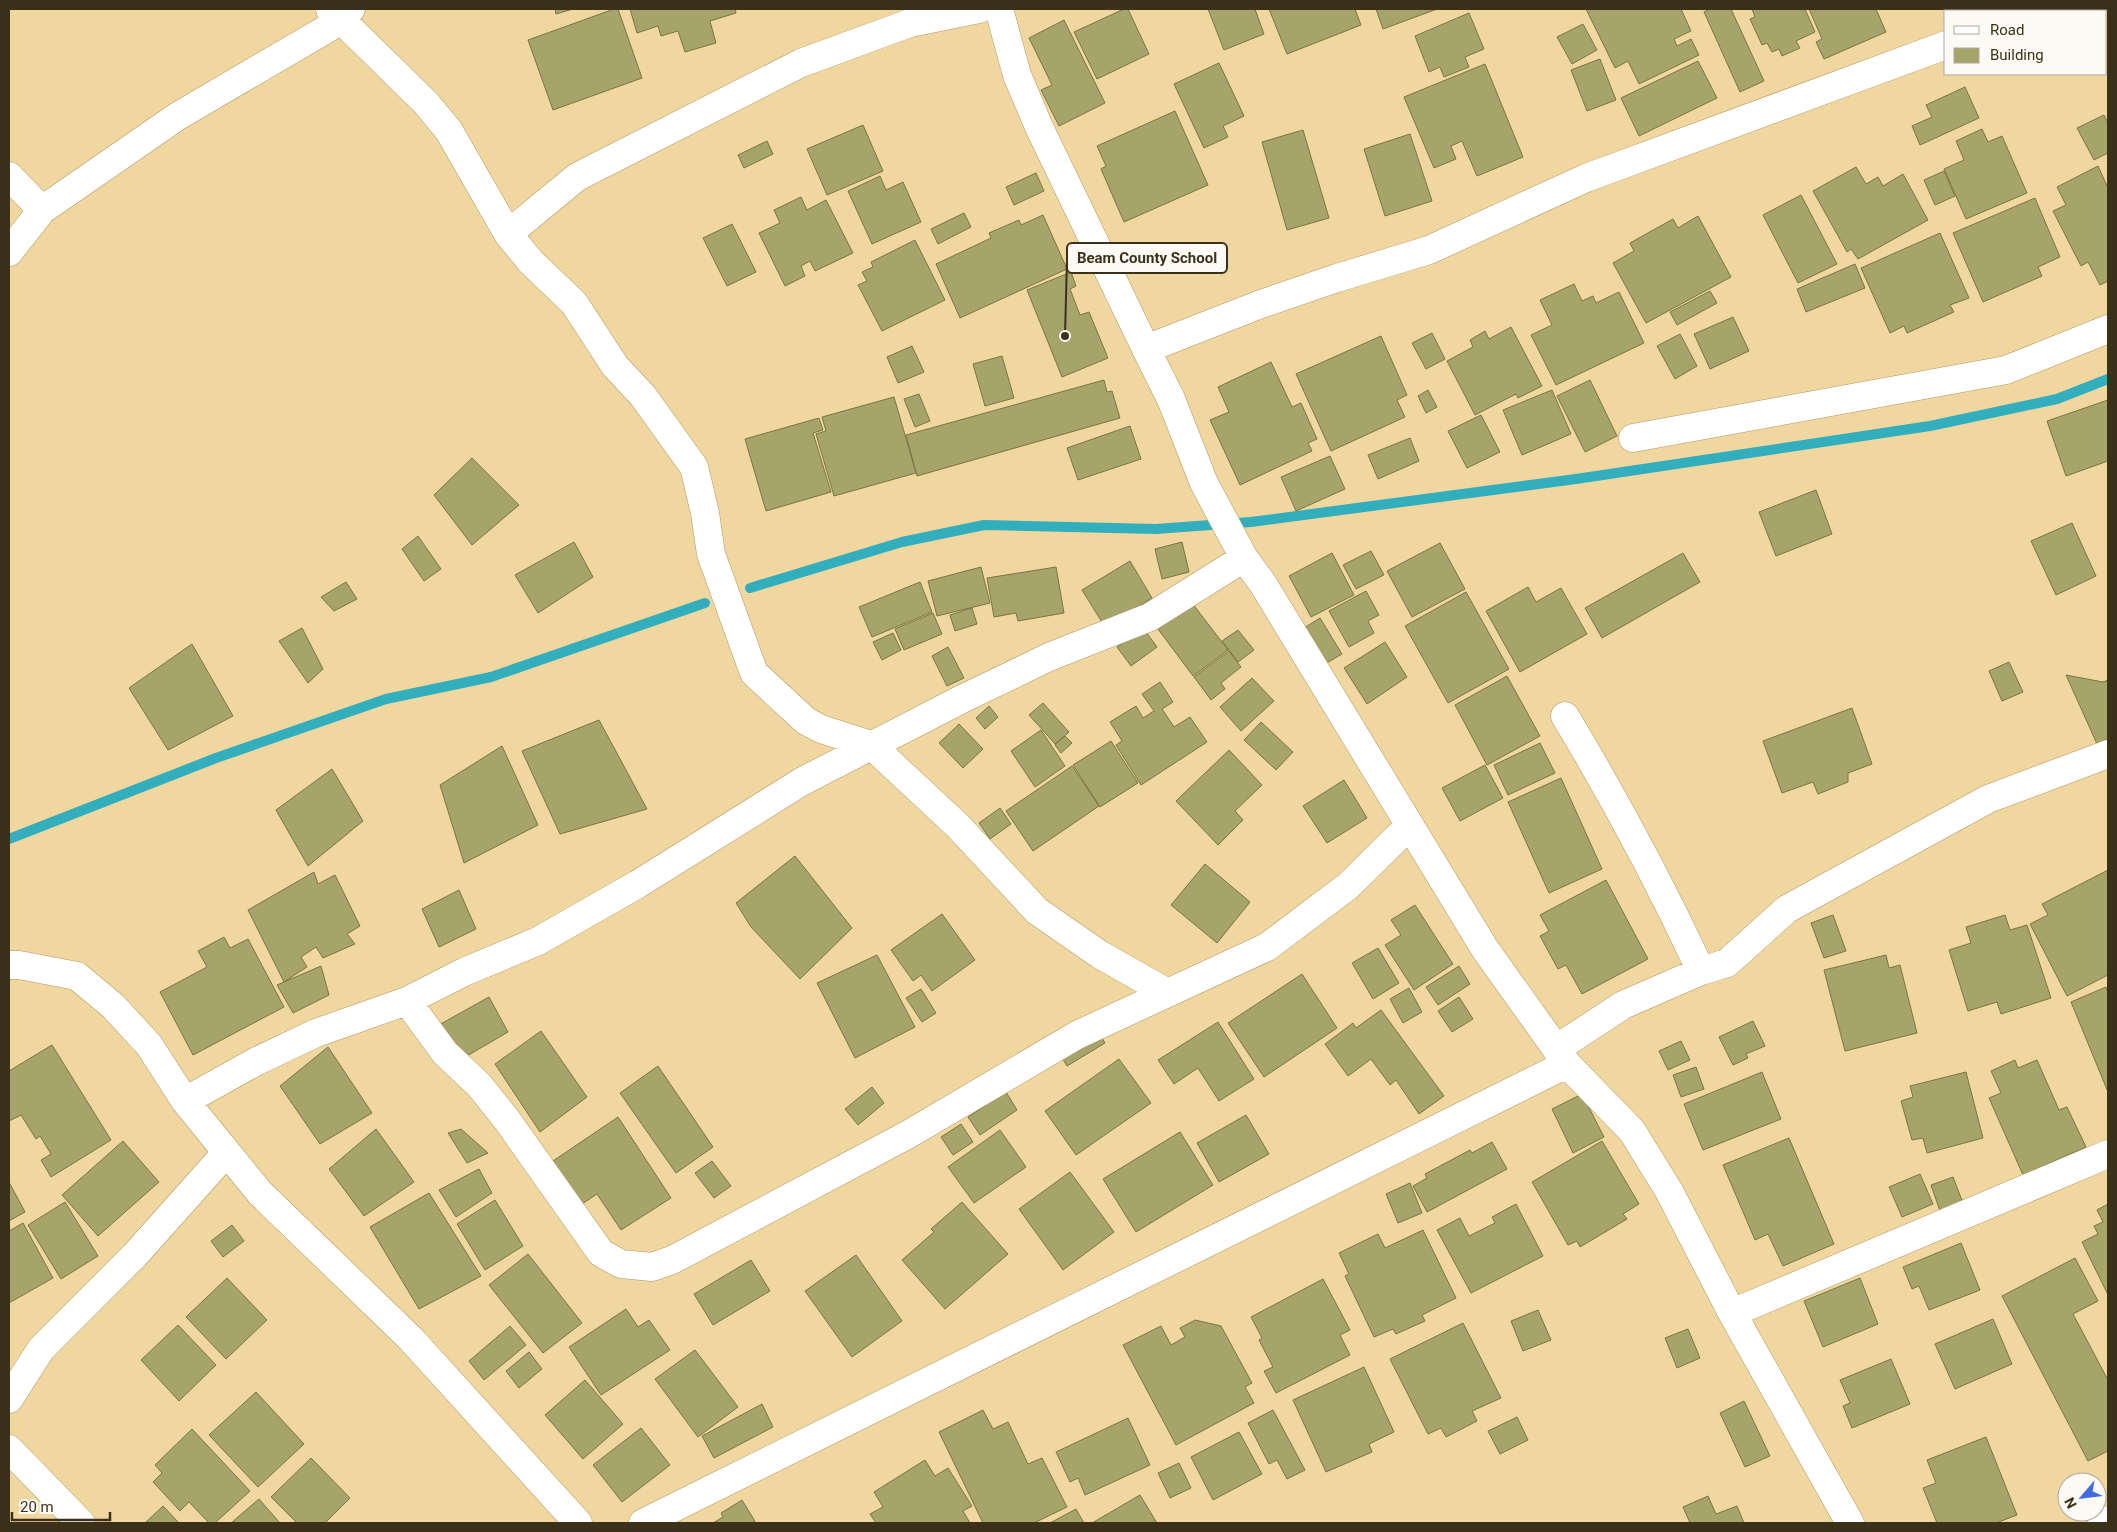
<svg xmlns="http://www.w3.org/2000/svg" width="2117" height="1532" viewBox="0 0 2117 1532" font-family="Roboto,sans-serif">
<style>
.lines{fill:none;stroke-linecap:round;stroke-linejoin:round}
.stream{stroke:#32aebc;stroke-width:10}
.building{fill:#a6a36b;stroke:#79763f}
.street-casing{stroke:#b09763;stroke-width:29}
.street{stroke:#fff;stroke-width:28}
.leader{fill:none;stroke:#3b311b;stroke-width:2}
.callout-dot{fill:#3b311b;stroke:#fdfaf5;stroke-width:2}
.callout{fill:#fdfaf5;stroke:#3b311b;stroke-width:2}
.callout-label{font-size:15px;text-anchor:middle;font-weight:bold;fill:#3b311b}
</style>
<rect width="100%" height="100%" fill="#f0d7a0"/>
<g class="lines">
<path class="stream" d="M750,588L902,542L984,525L1156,529L1251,522L1576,479L1930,426L2057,399L2108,379
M9,839L216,758L386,699L491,677L705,603"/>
</g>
<path class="building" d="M555,9H573L556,14Z
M614,9H618L642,78L553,110L528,40Z
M630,9H735L736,13L710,21L716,43L685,52L678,31L661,36L658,26L637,33Z
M1124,9H1128L1149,54L1097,79L1074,32Z
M1208,9H1255L1264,34L1224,50Z
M1269,9H1355L1361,25L1287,54Z
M1376,9H1437L1383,29Z
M1586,9H1681L1691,31L1674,39L1677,46L1691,39L1699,55L1639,84L1628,61L1615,68Z
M1710,9H1731L1764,81L1740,92L1704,12Z
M1752,9H1805L1815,32L1796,41L1800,48L1782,56L1779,49L1772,52L1767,43L1762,45L1750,19L1755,17Z
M1809,9H1876L1886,32L1824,59L1816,42L1822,39Z
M1469,13L1484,49L1465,57L1469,67L1444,77L1440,67L1429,72L1415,36Z
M1064,20L1105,103L1059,126L1041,90L1052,85L1029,38Z
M1583,24L1597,50L1572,64L1557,37Z
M1600,59L1616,100L1587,111L1571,70Z
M1698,61L1717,98L1639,136L1621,98Z
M1219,63L1244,116L1223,126L1228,137L1204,148L1174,84Z
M1485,64L1523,157L1477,176L1462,141L1451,146L1456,159L1434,168L1404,97Z
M1965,87L1979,118L1920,145L1912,126L1932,117L1926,105Z
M1175,111L1208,185L1124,222L1101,169L1106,166L1097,146Z
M2104,115L2108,123V153L2094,160L2077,128Z
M863,125L883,171L827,195L807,149Z
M1982,129L1988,142L2002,136L2027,193L1966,219L1944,169L1964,160L1956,141Z
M1303,130L1329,218L1287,230L1262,142Z
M1410,134L1432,201L1385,216L1364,149Z
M767,141L773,154L744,168L738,155Z
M2098,166L2108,188V281L2100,285L2088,262L2081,266L2053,211L2066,205L2057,187Z
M1856,167L1866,184L1878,177L1883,186L1903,174L1928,220L1858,259L1851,249L1847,252L1813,191Z
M1944,171L1955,196L1935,205L1924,180Z
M1036,173L1044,191L1014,205L1006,187Z
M880,176L886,190L903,182L921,222L872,244L848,191Z
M1801,195L1837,264L1798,283L1763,215Z
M801,197L807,210L826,200L853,253L815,271L810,261L801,266L805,276L785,286L759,233L780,223L774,210Z
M2035,198L2060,257L2038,267L2042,276L1983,302L1953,233Z
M964,213L971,227L938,244L931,229Z
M1043,215L1067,269L960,318L936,264L991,238L989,233L1019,220L1021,225Z
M1698,216L1731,277L1646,323L1613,263L1634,251L1630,243L1673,219L1678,228Z
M732,224L756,272L727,286L703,238Z
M1940,233L1969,298L1950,305L1954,312L1907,333L1904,326L1890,333L1861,268Z
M915,240L945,300L882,331L858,285L867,281L862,272L873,267L871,262Z
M1855,264L1865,288L1806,312L1797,289Z
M1071,272L1076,286L1070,289L1080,315L1089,312L1108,358L1062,377L1027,290Z
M1574,284L1582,301L1593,296L1596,303L1619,292L1644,343L1556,385L1531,335L1552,325L1540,300Z
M1710,291L1717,303L1677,325L1670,312Z
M1733,317L1749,351L1710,369L1694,334Z
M1511,327L1542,386L1518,398L1516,394L1475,415L1447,361L1473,347L1470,340L1485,331L1489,339Z
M1432,333L1445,359L1426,369L1412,343Z
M1680,334L1697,366L1675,379L1657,346Z
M1381,336L1407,395L1397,400L1405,417L1331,451L1296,374Z
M912,346L924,372L898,383L887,357Z
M1002,356L1014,398L985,406L973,364Z
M1271,362L1292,407L1301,403L1317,439L1308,443L1312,451L1240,485L1210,420L1229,412L1218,387Z
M1104,380L1107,392L1112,391L1120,418L917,476L906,435Z
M1590,380L1617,436L1585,452L1557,396Z
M1428,390L1437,407L1426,413L1418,396Z
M1552,390L1571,434L1522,455L1503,410Z
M919,394L930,421L915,427L904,399Z
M894,397L916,473L834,496L816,434L826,431L822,417Z
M2108,400V461L2066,476L2047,421Z
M1481,415L1500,452L1467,468L1448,431Z
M819,418L823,430L813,433L831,492L766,511L745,439Z
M1130,426L1141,459L1078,480L1067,448Z
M1410,438L1419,461L1378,479L1368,455Z
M1330,456L1345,489L1296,511L1281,477Z
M472,458L519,505L472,545L434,495Z
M1816,490L1832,534L1776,556L1759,512Z
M2072,523L2096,576L2056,595L2031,541Z
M418,536L441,569L424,581L402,549Z
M574,542L593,577L538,613L515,575Z
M1182,542L1189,572L1162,579L1155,549Z
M1440,543L1465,589L1412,617L1387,571Z
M1371,551L1384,575L1356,589L1343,565Z
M1332,553L1354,595L1311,617L1289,576Z
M1683,553L1700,582L1602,638L1585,608Z
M1130,561L1152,598L1105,627L1082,590Z
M981,567L990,603L937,616L928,581Z
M1056,567L1064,613L1018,621L1016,613L994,617L987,578Z
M346,582L357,599L334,611L321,597Z
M920,582L932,612L872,637L859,607Z
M1528,587L1536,602L1561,588L1587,634L1520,672L1486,611Z
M1366,591L1379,615L1368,621L1374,633L1349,647L1329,611Z
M1466,592L1509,669L1448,703L1405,626Z
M1189,599L1228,650L1193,676L1155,625Z
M972,608L977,624L955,631L950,615Z
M933,613L942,634L904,650L895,629Z
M1320,618L1342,654L1318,668L1296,633Z
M302,628L323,669L308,683L279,641Z
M1143,628L1157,647L1131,666L1117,647Z
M1238,630L1254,650L1238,662L1222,641Z
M893,633L901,650L882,660L873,642Z
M1385,642L1407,677L1367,704L1344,668Z
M192,644L233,716L168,750L129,688Z
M948,647L964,678L947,686L932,656Z
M1229,651L1241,667L1221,683L1225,689L1211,700L1194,677Z
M2009,662L2023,692L2002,701L1989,671Z
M2066,675L2103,682L2108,680V739L2097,744Z
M1507,676L1540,736L1487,765L1455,705Z
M1252,678L1274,701L1241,731L1220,707Z
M1160,682L1173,702L1162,709L1174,727L1190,717L1207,742L1141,785L1116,745L1122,741L1110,722L1136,706L1143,718L1154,711L1142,694Z
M1043,703L1069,732L1055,744L1029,715Z
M989,706L998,717L985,729L976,718Z
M1852,708L1872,764L1848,773V782L1818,794L1813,782L1782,793L1763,741Z
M599,720L647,809L560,834L522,751Z
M1261,722L1293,752L1276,770L1244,740Z
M959,724L983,749L963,768L939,743Z
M1041,730L1065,766L1035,787L1011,751Z
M1065,736L1072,743L1061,753L1055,745Z
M1111,741L1138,783L1100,807L1073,765Z
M1540,743L1555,773L1508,795L1494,765Z
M502,746L538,825L464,863L440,785Z
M1229,750L1262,785L1235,811L1243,820L1218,845L1176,801Z
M1485,765L1503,798L1460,821L1442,788Z
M1072,766L1099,806L1033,851L1006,811Z
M332,769L363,821L308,866L276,810Z
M1561,778L1602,869L1549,893L1508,802Z
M1344,780L1367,818L1327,843L1303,806Z
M1000,808L1011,824L990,839L979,823Z
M795,856L852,928L800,979L751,927L736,903Z
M1205,864L1250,902L1217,943L1171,905Z
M2108,870V975L2067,996L2030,924L2048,915L2042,904Z
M314,872L318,884L335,875L360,926L347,934L355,944L323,958L316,947L301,957L307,967L284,982L248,910Z
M1606,880L1648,959L1582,994L1566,965L1558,969L1540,936L1549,931L1540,915Z
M459,890L476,929L439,947L422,909Z
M1415,905L1453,964L1414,990L1385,945L1401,935L1391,920Z
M942,914L975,960L932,991L921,975L913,981L891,950Z
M1833,915L1846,951L1824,958L1811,923Z
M2005,915L2010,930L2027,925L2051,998L2001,1014L1997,1002L1968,1011L1949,950L1971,943L1966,927Z
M224,937L230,948L248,939L284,1007L193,1055L160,992L207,967L198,951Z
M1378,948L1399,983L1373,999L1352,963Z
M877,955L915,1027L855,1058L817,983Z
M1886,955L1889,968L1900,965L1917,1033L1845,1051L1824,970Z
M321,966L329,995L293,1013L277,985Z
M1459,966L1470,984L1438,1005L1426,987Z
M1302,974L1337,1028L1264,1077L1228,1023Z
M2106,987L2108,993V1092L2071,1002Z
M1409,988L1422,1012L1403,1023L1390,999Z
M921,989L936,1013L922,1022L906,998Z
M489,997L508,1032L460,1060L437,1026Z
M1459,997L1473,1019L1452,1032L1438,1011Z
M1381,1010L1444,1096L1419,1114L1396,1080L1390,1085L1371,1059L1348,1076L1325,1044L1353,1023L1356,1028Z
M1753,1021L1765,1046L1746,1054L1748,1058L1733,1065L1719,1037Z
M1218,1022L1254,1079L1219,1101L1198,1068L1174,1084L1158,1060Z
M541,1031L587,1097L540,1132L495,1064Z
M1099,1033L1105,1043L1067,1066L1061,1056Z
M1681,1041L1690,1060L1668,1070L1659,1051Z
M52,1045L111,1140L51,1177L41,1160L51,1154L40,1136L36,1139L21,1115L9,1121V1071Z
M328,1047L372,1113L320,1144L280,1086Z
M1119,1059L1151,1103L1076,1155L1045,1111Z
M2015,1060L2018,1068L2037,1060L2059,1110L2067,1107L2086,1147L2023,1175L1989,1098L2001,1093L1991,1071Z
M658,1066L713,1147L676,1173L620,1093Z
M1696,1067L1704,1089L1681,1097L1673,1075Z
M1762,1072L1781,1119L1703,1150L1684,1104Z
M1966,1072L1983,1138L1927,1153L1923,1138L1912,1140L1901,1101L1913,1097L1910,1086Z
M872,1087L884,1103L858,1125L845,1109Z
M1006,1092L1017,1110L980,1135L968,1117Z
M1582,1094L1604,1137L1573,1153L1552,1109Z
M1246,1115L1269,1154L1219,1182L1197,1143Z
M618,1117L671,1198L621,1230L597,1194L579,1206L550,1163Z
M961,1124L973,1142L953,1155L941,1137Z
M376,1129L414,1182L364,1216L329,1169Z
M461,1129L488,1153L467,1163L448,1133Z
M1000,1130L1026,1167L974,1203L948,1167Z
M1180,1132L1213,1185L1136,1232L1103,1179Z
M1789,1138L1834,1244L1783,1266L1768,1234L1755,1240L1723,1165Z
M123,1141L159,1182L98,1236L62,1195Z
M1602,1141L1639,1204L1623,1214L1627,1219L1580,1247L1577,1241L1568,1245L1532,1182Z
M1492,1142L1507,1169L1427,1212L1413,1186L1427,1178L1425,1174L1470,1150L1472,1153Z
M712,1161L731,1186L714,1198L695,1173Z
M479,1169L492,1193L456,1217L439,1190Z
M1070,1172L1114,1232L1063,1270L1019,1209Z
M1920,1174L1933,1204L1902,1217L1889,1187Z
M1953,1177L1963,1203L1940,1211L1931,1185Z
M9,1182L25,1212L9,1221Z
M1410,1183L1422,1213L1398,1223L1386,1194Z
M429,1193L481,1276L419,1309L370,1227Z
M495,1200L523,1246L485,1270L457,1224Z
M65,1202L98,1256L61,1279L28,1225Z
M962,1202L1008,1254L945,1309L902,1260L934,1232L931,1229Z
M1516,1204L1543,1256L1471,1293L1437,1230L1460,1218L1469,1236L1495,1223L1492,1217Z
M2108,1204V1295L2082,1242L2098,1234L2094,1226L2103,1222L2097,1210Z
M23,1223L53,1278L9,1303V1231Z
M232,1225L244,1241L223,1257L211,1241Z
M1423,1230L1456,1298L1422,1315L1425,1321L1396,1334L1393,1329L1374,1337L1345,1276L1349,1274L1339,1253L1378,1234L1385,1248Z
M1961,1243L1980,1290L1929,1310L1919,1286L1912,1289L1903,1267Z
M528,1254L582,1323L543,1353L489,1285Z
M856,1255L902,1321L852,1357L805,1291Z
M2075,1258L2098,1301L2073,1314L2108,1380V1451L2088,1461L2002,1296Z
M751,1260L770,1291L713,1325L694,1294Z
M227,1278L267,1320L226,1359L186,1317Z
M1860,1278L1878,1324L1823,1347L1804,1301Z
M1323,1279L1350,1330L1340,1335L1350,1355L1276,1393L1264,1371L1273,1367L1259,1340L1262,1338L1251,1317Z
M626,1309L638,1327L649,1320L670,1350L601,1395L569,1347Z
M1538,1310L1551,1340L1523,1351L1511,1321Z
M1993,1319L2012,1364L1955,1389L1935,1344Z
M1195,1320L1221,1326L1252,1383L1245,1387L1254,1403L1176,1445L1123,1345L1161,1326L1171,1345L1185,1337L1180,1328Z
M1463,1323L1501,1398L1472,1411L1477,1421L1446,1437L1441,1428L1428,1434L1390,1359Z
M178,1325L216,1365L179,1401L141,1360Z
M510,1326L526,1345L484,1380L469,1361Z
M1688,1329L1700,1358L1677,1368L1665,1338Z
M695,1350L738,1407L698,1437L655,1379Z
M529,1352L542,1369L519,1388L506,1371Z
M1891,1359L1910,1404L1852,1428L1843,1406L1850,1403L1840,1380Z
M1364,1367L1394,1432L1369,1444L1372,1452L1326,1472L1293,1400Z
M585,1380L623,1424L583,1459L545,1415Z
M256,1392L304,1444L258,1487L209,1435Z
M1744,1401L1770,1456L1745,1467L1720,1413Z
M762,1404L773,1427L714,1458L702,1436Z
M983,1410L993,1429L1008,1422L1028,1464L1042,1458L1067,1507L1034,1523H983L939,1432Z
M1273,1410L1305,1470L1287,1479L1277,1460L1269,1464L1248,1423Z
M1517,1417L1528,1440L1500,1454L1488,1431Z
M1128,1418L1150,1465L1085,1495L1078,1478L1070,1482L1056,1452Z
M641,1428L670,1465L622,1502L593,1465Z
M192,1429L250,1491L215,1523H209L189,1502L180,1511L153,1482L162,1473L155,1465Z
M1239,1432L1262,1474L1213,1500L1191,1457Z
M1986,1437L2017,1515L1996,1523H1937L1923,1488L1936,1483L1927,1460Z
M311,1458L350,1498L325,1523H297L271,1497Z
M925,1460L935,1476L948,1468L972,1506L963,1511L970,1523H876L870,1514L883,1507L874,1492Z
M1179,1463L1191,1488L1170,1498L1158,1473Z
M1140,1495L1157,1523H1092Z
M1708,1496L1716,1514L1737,1506L1744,1523H1690L1683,1507Z
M259,1499L280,1523H231Z
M742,1500L756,1523H713L723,1517L721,1513Z
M163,1506L179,1523H145Z
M1076,1509L1084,1523H1050Z"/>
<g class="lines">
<g class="street-casing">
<path id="street" d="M330,9L426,103L449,131L508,234L531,262L574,303L615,366L643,396L694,467L705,513L711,554L754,673L806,721L821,729L871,745L958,826L1037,911L1099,954L1166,992
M999,9L1017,75L1039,127L1146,349L1171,399L1204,483L1244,558L1263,584L1485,949L1567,1064L1632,1131L1669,1191L1732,1313L1850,1523
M2037,11L2042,9
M9,176L42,210
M508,234L577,177L801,63L910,23L979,9
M9,252L42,210L178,116L342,20L351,9
M1146,349L1261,304L1337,278L1429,250L1586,178L1946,45
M1633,438L2006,370L2108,329
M1565,716C1615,799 1660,883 1701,971
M9,965H19L77,976L113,1006L149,1045L185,1101L260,1193L411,1339L578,1523
M407,1001L445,1053L479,1085L507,1120L601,1253L621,1264L652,1267L672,1260L909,1134L1077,1035L1267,947L1348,886L1409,826
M1556,1049L1623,1005L1701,971L1727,963L1787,909L1988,799L2108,754
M185,1101L257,1061L316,1033L407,1001L464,972L538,941L638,884L801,782L962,699L1049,657L1150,617L1244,558
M1732,1313L2108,1154
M9,1399L41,1349L135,1255L226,1153
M9,1449L81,1523
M643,1523L1567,1064
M2102,1523L2108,1520"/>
</g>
<use href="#street" class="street"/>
</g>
<path class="leader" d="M1065 336L1067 258"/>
<circle class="callout-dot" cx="1065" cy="336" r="5"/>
<rect class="callout" x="1067" y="243" width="160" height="30" rx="5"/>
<g class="callout-label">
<text x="1147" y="263">Beam County School</text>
</g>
<rect width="2117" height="1532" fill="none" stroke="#3b311b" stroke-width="20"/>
<rect x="1944" y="10" width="162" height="65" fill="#fdfaf5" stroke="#afaa9e"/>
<rect x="1954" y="26" width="25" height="8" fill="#ffffff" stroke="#afaa9e"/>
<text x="1990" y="35" font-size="15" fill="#3b311b">Road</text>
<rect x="1954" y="48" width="25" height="15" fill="#a6a36b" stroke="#afaa9e"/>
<text x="1990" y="60" font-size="15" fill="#3b311b">Building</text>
<g transform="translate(2082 1497) rotate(242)"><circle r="24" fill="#fdfaf5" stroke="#afaa9e"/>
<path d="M0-4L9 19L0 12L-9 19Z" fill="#426bdd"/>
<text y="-8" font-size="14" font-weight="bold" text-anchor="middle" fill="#3b311b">N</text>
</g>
<path d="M12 1512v8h98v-8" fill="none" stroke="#3b311b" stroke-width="2.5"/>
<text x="20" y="1512" font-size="15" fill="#3b311b" stroke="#fdfaf5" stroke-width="4" paint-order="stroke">20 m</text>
</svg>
